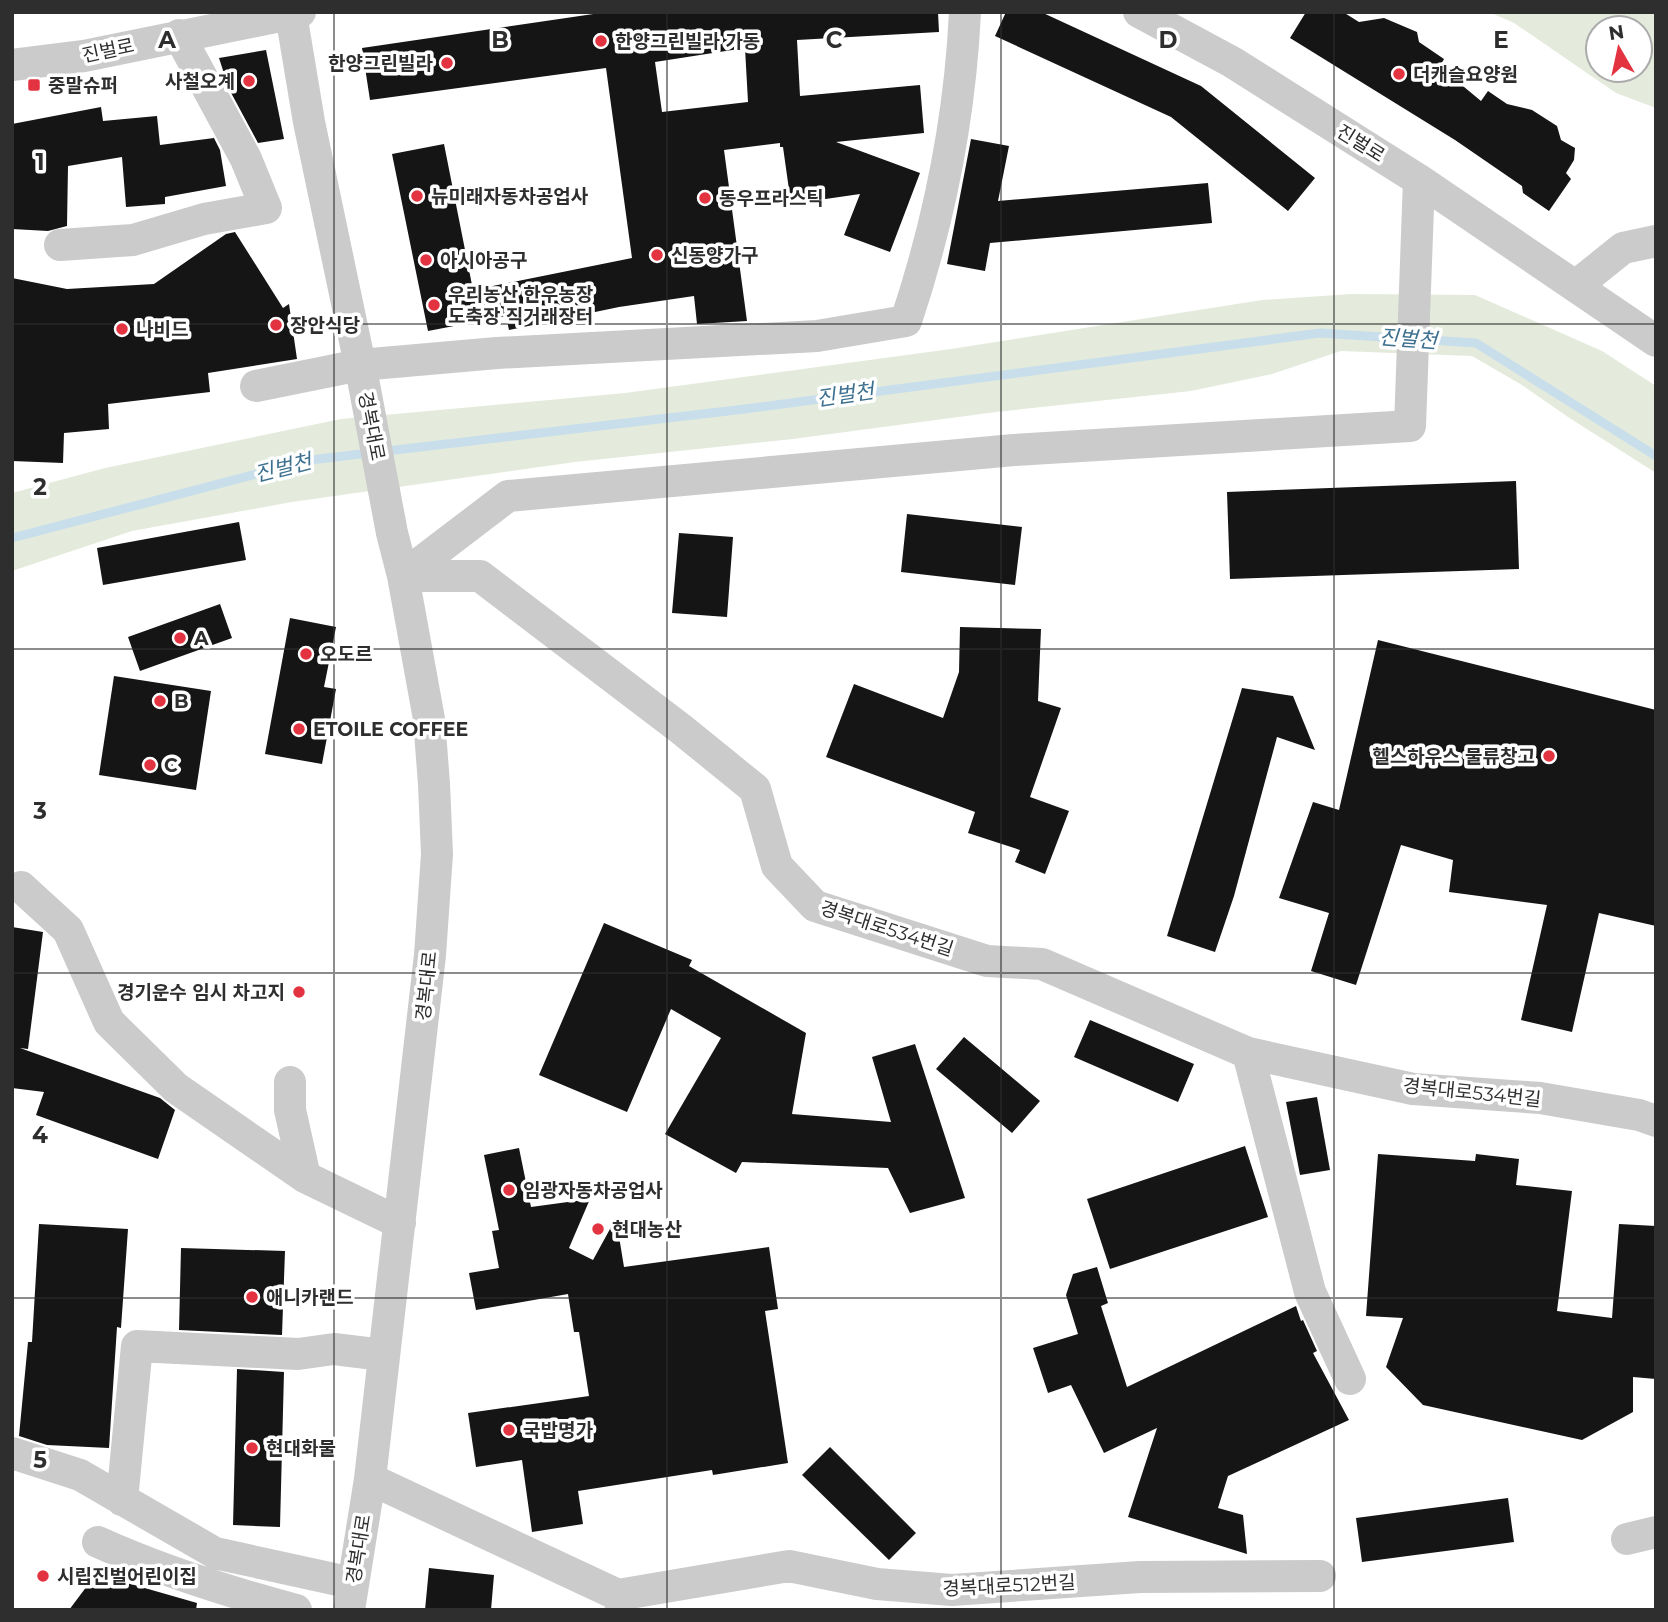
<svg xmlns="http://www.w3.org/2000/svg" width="1668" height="1622" viewBox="0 0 1668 1622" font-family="Montserrat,'Noto Sans KR',sans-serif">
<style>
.green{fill:#e4ebdc;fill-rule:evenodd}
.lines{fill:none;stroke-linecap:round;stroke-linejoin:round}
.stream{stroke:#c8deeb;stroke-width:9}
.building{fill:#151515;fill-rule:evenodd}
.minor{stroke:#cbcbcb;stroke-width:32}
.grid{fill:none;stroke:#2e2e2e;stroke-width:2;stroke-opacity:0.55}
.poi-dot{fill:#e33341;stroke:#fff;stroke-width:2.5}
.labels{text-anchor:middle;stroke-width:7;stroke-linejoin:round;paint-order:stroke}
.poi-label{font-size:19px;font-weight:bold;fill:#2e2e2e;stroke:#fff;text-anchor:start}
.street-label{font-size:19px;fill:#2e2e2e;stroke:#fff}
.water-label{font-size:21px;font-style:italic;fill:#3d708f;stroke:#fff}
.grid-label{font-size:23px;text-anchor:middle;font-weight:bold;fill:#2e2e2e;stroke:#fff;stroke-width:7;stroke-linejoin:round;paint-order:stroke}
</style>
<rect width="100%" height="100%" fill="#fff"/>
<path class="green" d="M1489,12H1656V108L1616,93L1514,23ZM1598,28H1640V70H1598Z
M1352,294L1475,295L1602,351L1656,386V473L1568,417L1522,385L1472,356L1341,351L1272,374L1191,391L996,412L793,439L575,462L292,502L132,531L12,571V493L105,468L341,419L625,393L951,349L1262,300Z"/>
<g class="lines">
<path class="stream" d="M12,538L310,460L745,409L1320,333L1476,343L1656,456"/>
</g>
<path class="building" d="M607,12H938L939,32L797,40L800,96L920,85L924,133L836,142L920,173L890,252L844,235L860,194L791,204L783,147H780V143L724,150L747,321L697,324L694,296L619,307L509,330L506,316L428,331L392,154L444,144L473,290L632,258L606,68L370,100L362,48ZM745,48L748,102L662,112L655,62Z
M1006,12H1041L1201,86L1315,178L1288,211L1171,117L995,36Z
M1306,12H1343L1359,22L1384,18L1417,32L1419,42L1444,59L1440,67L1481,101L1488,91L1507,104L1532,110L1557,126L1561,140L1575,148L1574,160L1566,173L1571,179L1549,211L1523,193L1522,186L1455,140L1290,38Z
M266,50L284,139L258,143L229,89L219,58Z
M101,107L103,121L157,116L160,145L214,138L220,150L226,186L165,197V204L126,207L122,157L68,166L67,226L48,231L12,229V124Z
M971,139L1009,146L998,201L1208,183L1212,223L990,243L985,271L947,264Z
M235,232L283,308L289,304L297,359L208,373L210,392L108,404L109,429L64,433L63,463L12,461V278L67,289L154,284L226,234Z
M1516,481L1519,569L1230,579L1227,492Z
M907,514L1022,527L1015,585L901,572Z
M239,522L246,560L103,585L97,548Z
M679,533L733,537L727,617L672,613Z
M220,604L232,638L140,671L128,637Z
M290,618L336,627L324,687L336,689L322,764L265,754Z
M960,627L1041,629L1038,701L1061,708L1030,797L1069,811L1045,874L1015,862L1020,850L968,833L975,812L826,757L854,684L943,718L959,672Z
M1378,640L1656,710V926L1599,913L1572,1032L1521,1020L1547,905L1449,892L1453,860L1401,845L1356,985L1311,971L1329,913L1279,898L1313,802L1339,810Z
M114,676L211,691L196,790L99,775Z
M1242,688L1293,696L1315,750L1277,737L1234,896L1215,952L1167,936Z
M604,923L692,960L689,966L806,1033L792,1114L891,1122L872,1057L915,1044L965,1198L910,1213L888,1168L742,1162L736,1173L665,1134L721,1038L671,1009L627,1112L539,1075Z
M12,927L43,932L28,1049L20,1048L160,1098L175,1110L158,1159L36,1115L44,1092L12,1088Z
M1090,1020L1194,1064L1178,1102L1074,1057Z
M964,1037L1040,1101L1012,1133L936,1069Z
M1317,1097L1330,1170L1300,1175L1286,1102Z
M1245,1146L1268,1217L1110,1269L1087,1199Z
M519,1148L531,1207L590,1199L569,1248L593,1260L616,1218L624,1267L769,1247L778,1309L765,1311L788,1463L713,1475L712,1470L578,1491L583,1524L532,1532L522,1460L476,1467L468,1413L589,1396L579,1332H574L568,1294L476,1310L469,1273L499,1268L492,1231L499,1230L484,1155Z
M1378,1154L1475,1161L1476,1154L1519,1159L1516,1185L1572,1191L1557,1311L1612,1318L1619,1224L1656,1226V1379L1633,1377V1412L1582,1440L1423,1405L1386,1367L1403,1318L1366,1316Z
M39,1224L128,1229L121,1328L117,1327L109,1448L47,1445L19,1436L28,1342H32Z
M181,1248L285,1251L282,1335L179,1330Z
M1097,1267L1108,1303L1101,1306L1127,1387L1296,1306L1301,1321L1303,1320L1317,1351L1313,1353L1349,1420L1228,1476L1218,1508L1243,1515L1247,1554L1128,1517L1157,1428L1104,1453L1071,1385L1048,1393L1033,1348L1078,1334L1066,1295L1073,1274Z
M237,1369L284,1372L280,1527L233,1525Z
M830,1447L916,1533L889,1560L802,1475Z
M1508,1498L1514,1542L1362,1562L1356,1518Z
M429,1568L494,1575L491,1610H425Z
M96,1574L197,1603L196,1610H69Z"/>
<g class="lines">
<path class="minor" d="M1139,12L1232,62L1419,180L1656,341
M291,14L309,122L363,379L392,533L403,576L429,719L434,784L437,854L430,955L370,1479L349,1610
M12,65L84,56L300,12
M60,245L133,240L204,219L266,208L246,159L179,35
M1577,285L1623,248L1656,241
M256,386L360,365L497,353L817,336L906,321C939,222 960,117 965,12
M403,576H480L681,729L755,789L777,866L815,906L987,961L1042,964L1248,1053L1413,1089L1540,1098L1639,1115L1656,1121
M403,576L508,496L1014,450L1410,426L1419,180
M21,887L68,930L109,1022L176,1088L305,1177L400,1223
M1248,1053L1310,1292L1350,1379
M290,1082V1110L305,1177
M12,1453L80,1475L215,1553L352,1583
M370,1479L618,1595L622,1610
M122,1500L137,1346L298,1354L334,1349L383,1355
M1627,1539L1656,1532
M98,1542C162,1571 229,1592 296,1610
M618,1595L789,1566L877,1584L952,1590L1140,1577L1320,1576"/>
</g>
<path class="grid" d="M334,12V1610M667,12V1610M1001,12V1610M1334,12V1610M12,324H1656M12,649H1656M12,973H1656M12,1298H1656"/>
<g class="poi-dot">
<circle cx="601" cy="41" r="7"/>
<circle cx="447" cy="63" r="7"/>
<circle cx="1399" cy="74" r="7"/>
<circle cx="249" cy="81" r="7"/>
<rect x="27" y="78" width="14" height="14" rx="3.5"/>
<circle cx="417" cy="196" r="7"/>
<circle cx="705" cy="198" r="7"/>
<circle cx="657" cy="255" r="7"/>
<circle cx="426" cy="260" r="7"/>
<circle cx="434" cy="305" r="7"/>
<circle cx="276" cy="325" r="7"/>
<circle cx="122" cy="329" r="7"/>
<circle cx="180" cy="638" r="7"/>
<circle cx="306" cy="654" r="7"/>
<circle cx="160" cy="701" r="7"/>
<circle cx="299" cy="729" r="7"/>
<circle cx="1549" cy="756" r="7"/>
<circle cx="150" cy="765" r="7"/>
<circle cx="299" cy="992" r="7"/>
<circle cx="509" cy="1190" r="7"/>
<circle cx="598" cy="1229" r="7"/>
<circle cx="252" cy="1297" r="7"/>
<circle cx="509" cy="1430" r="7"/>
<circle cx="252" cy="1448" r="7"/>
<circle cx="43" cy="1576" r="7"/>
</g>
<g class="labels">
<g class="poi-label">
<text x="615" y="48">한양그린빌라 가동</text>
<text x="433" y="70" text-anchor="end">한양그린빌라</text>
<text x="1413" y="81">더캐슬요양원</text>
<text x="235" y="88" text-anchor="end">사철오계</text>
<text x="48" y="92">중말슈퍼</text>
<text x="431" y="203">뉴미래자동차공업사</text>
<text x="719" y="205">동우프라스틱</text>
<text x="671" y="262">신동양가구</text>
<text x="440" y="267">아시아공구</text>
<text x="448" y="301">우리농산 한우농장<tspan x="448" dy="22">도축장 직거래장터</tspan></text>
<text x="290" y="332">장안식당</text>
<text x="136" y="336">나비드</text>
<text x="194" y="645">A</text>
<text x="320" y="661">오도르</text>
<text x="174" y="708">B</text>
<text x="313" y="736">ETOILE COFFEE</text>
<text x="1535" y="763" text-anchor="end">헬스하우스 물류창고</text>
<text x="164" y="772">C</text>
<text x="285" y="999" text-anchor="end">경기운수 임시 차고지</text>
<text x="523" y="1197">임광자동차공업사</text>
<text x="612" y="1236">현대농산</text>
<text x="266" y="1304">애니카랜드</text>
<text x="523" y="1437">국밥명가</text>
<text x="266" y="1455">현대화물</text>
<text x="57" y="1583">시립진벌어린이집</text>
</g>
<g class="street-label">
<text transform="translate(108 50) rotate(-12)" y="7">진벌로</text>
<text transform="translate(1361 143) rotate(32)" y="7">진벌로</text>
<text transform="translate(372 426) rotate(79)" y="7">경복대로</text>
<text transform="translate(887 928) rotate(18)" y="7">경복대로534번길</text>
<text transform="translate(426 986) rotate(-84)" y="7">경복대로</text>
<text transform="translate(1472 1092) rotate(6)" y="7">경복대로534번길</text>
<text transform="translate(358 1549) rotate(-81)" y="7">경복대로</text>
<text transform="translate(1009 1585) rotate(-3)" y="7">경복대로512번길</text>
</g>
<g class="water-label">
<text transform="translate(1408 339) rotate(4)" y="7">진벌천</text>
<text transform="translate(845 395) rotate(-8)" y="7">진벌천</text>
<text transform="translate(283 468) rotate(-14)" y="7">진벌천</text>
</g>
</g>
<g class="grid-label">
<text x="167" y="48">A</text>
<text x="500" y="48">B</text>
<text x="834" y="48">C</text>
<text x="1168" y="48">D</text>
<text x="1501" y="48">E</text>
<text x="40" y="170">1</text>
<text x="40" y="495">2</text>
<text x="40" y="819">3</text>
<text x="40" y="1143">4</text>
<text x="40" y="1468">5</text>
</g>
<rect width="1668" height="1622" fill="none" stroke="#2e2e2e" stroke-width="28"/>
<g transform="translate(1619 49) rotate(351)"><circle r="33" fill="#ffffff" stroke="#ababab" stroke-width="2"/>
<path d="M0-5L12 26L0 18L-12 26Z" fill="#e33341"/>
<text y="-10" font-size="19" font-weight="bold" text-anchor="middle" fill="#2e2e2e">N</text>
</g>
</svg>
